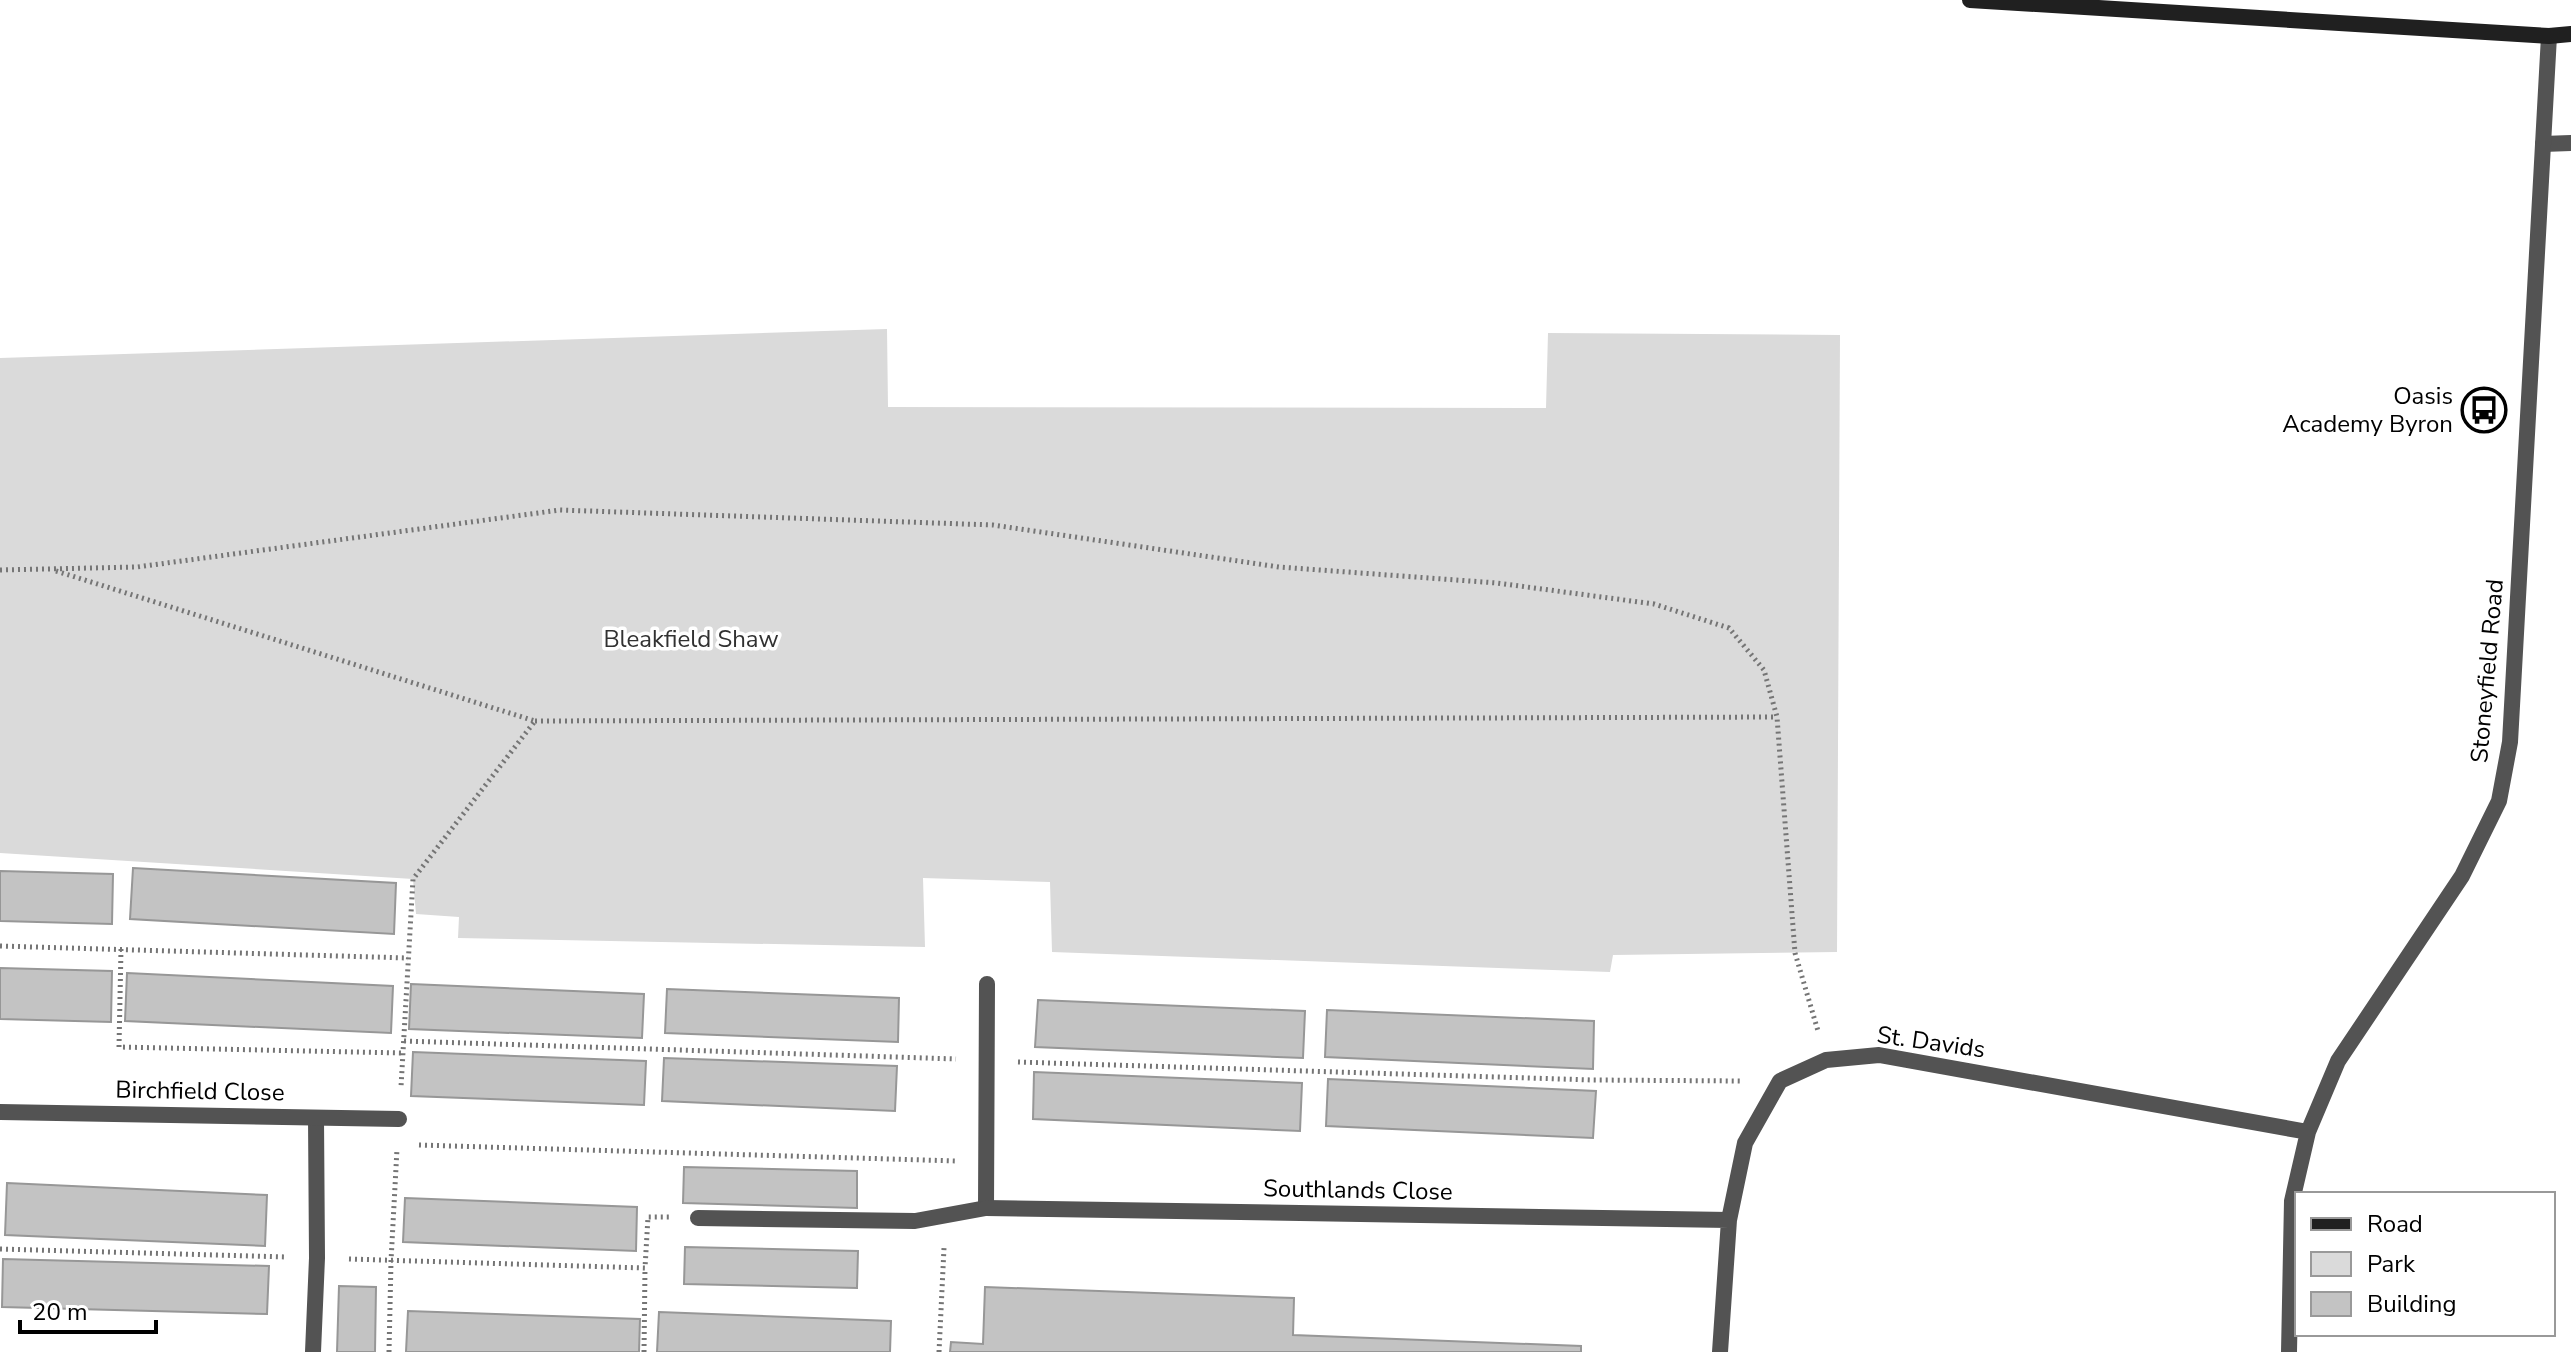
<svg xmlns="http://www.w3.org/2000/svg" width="2571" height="1352" viewBox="0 0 2571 1352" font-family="'Nunito Sans',sans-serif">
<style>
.green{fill:#dadada}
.building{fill:#c3c3c3;stroke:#979797;stroke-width:2}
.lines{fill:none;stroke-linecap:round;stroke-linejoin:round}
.path{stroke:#757575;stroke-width:5;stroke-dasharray:2 4;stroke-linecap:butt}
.lane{stroke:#535353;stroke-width:16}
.street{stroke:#535353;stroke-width:16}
.secondary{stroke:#202020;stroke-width:16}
.labels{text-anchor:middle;stroke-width:7;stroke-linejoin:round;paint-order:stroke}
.poi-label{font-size:24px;fill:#000;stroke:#fff;text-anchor:end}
.park-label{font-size:24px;fill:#313131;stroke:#fff}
.street-label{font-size:24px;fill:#000;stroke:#fff}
</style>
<rect width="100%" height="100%" fill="#fff"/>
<path class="green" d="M887,329L888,407L1546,408L1548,333L1840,335L1837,952L1613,955L1610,972L1052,952L1050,882L923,878L925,947L458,938L459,917L416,914L413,879L0,853V358Z"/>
<path class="building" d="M133,868L396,883L394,934L130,919Z
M0,871L113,874L112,924L0,921Z
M0,968L112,971L111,1022L0,1019Z
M127,973L393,986L391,1033L125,1021Z
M411,984L644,994L642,1038L409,1029Z
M667,989L899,998L898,1042L665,1033Z
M1038,1000L1305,1011L1303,1058L1035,1047Z
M1327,1010L1594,1021L1593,1069L1325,1057Z
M413,1052L646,1061L644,1105L411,1096Z
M664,1058L897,1066L895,1111L662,1101Z
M1034,1072L1302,1083L1300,1131L1033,1119Z
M1328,1079L1596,1091L1593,1138L1326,1126Z
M684,1167L857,1171V1208L683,1203Z
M7,1183L267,1195L265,1246L5,1235Z
M405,1198L637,1207L636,1251L403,1242Z
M685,1247L858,1251L857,1288L684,1284Z
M3,1259L269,1266L267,1314L2,1307Z
M339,1286L376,1287L375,1352H337Z
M985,1287L1294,1298L1293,1335L1581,1346V1352H950L951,1342L983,1344Z
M408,1311L640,1319L639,1352H406Z
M659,1312L891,1321L890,1352H657Z"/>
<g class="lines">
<path class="path" d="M0,570L137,567L560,510L993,525L1279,567L1497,583L1654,604L1729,628L1764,670L1777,717L1795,953L1818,1031
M56,571L535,721L413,879L401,1087
M535,721L1777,717
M0,946L408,958
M121,949L119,1047L403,1053
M404,1041L956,1059
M1018,1062L1593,1080L1743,1081
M419,1145L957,1161
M0,1249L287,1257
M349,1259L645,1268L648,1217H670
M389,1352L391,1261L397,1149
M644,1352L645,1268
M939,1352L944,1248"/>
<path class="lane" d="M2543,144L2571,143
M698,1218L915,1221L986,1208L987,984
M313,1352L317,1258L316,1118"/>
<path class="street" d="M0,1112L399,1119
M986,1208L1729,1220
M1720,1352L1729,1220L1745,1143L1780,1081L1826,1060L1879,1055L2308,1132
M2289,1352L2292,1201L2308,1132L2338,1061L2462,876L2499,801L2510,742L2549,36"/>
<path class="secondary" d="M1970,0L2549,36L2571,34"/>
</g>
<defs>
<g id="bus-ring" transform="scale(2.3)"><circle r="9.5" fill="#fff" stroke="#000" stroke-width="1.5"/><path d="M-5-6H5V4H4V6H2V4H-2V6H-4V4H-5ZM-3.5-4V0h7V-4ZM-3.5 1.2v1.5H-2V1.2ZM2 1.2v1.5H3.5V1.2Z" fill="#000"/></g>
</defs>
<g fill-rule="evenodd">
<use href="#bus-ring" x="2484" y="410"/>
</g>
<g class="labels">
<g class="poi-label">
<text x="2453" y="404">Oasis<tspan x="2453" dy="28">Academy Byron</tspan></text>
</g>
<g class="park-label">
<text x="691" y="647">Bleakfield Shaw</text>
</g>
<g class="street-label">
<text transform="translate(2487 671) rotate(-85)" y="8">Stoneyfield Road</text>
<text transform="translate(1931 1042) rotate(8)" y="8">St. Davids</text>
<text transform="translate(200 1091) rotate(1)" y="8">Birchfield Close</text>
<text transform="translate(1358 1190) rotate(1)" y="8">Southlands Close</text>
</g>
</g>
<rect x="2295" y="1192" width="260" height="144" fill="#ffffff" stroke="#999999" stroke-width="2"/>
<rect x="2311" y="1218" width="40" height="12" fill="#202020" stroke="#999999" stroke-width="2"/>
<text x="2367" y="1232" font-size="24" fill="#000000">Road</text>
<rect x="2311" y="1252" width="40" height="24" fill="#dadada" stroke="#999999" stroke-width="2"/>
<text x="2367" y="1272" font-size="24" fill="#000000">Park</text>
<rect x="2311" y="1292" width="40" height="24" fill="#c3c3c3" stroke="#999999" stroke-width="2"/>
<text x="2367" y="1312" font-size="24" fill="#000000">Building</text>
<path d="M20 1320v12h136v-12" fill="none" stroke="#000000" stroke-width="4"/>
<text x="32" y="1320" font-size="24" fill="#000000" stroke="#ffffff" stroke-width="6" paint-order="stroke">20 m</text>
</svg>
